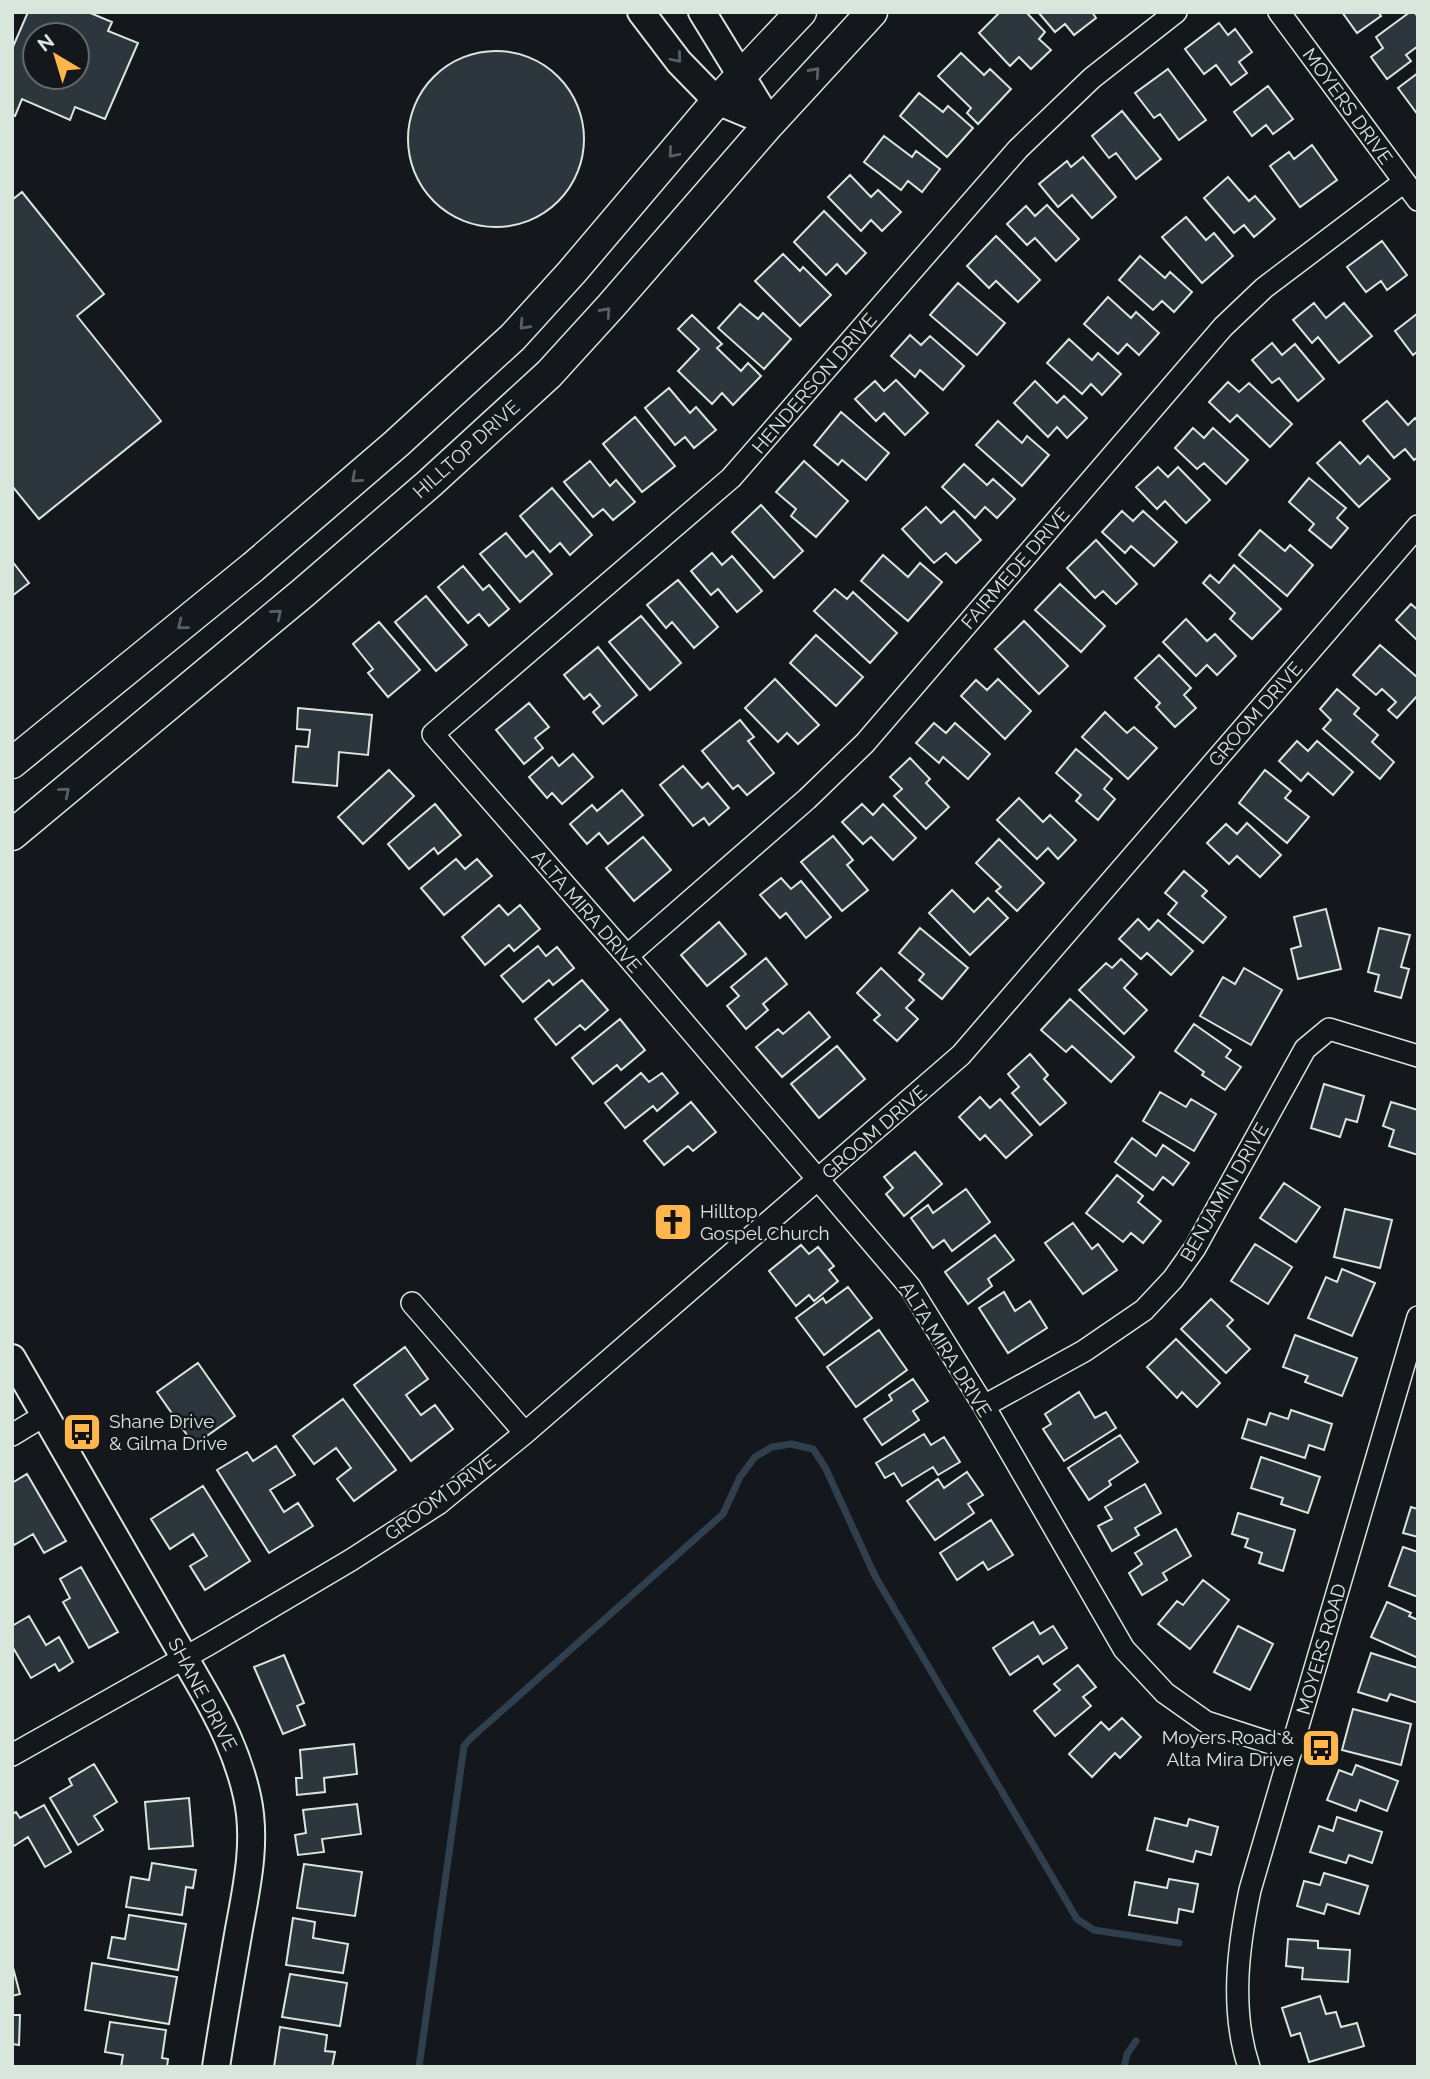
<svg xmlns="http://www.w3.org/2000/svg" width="1430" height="2079" viewBox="0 0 1430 2079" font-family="Raleway,sans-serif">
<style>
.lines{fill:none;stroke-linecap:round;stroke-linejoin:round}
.stream{stroke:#2f3f4d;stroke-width:7}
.building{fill:#2c363c;stroke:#d8e6dc;stroke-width:2;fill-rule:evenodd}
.minor-casing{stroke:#d8e6dc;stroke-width:24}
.tertiary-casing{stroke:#d8e6dc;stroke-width:30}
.secondary-casing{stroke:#d8e6dc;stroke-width:33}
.minor{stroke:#14181c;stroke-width:21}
.tertiary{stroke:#14181c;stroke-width:26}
.secondary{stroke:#14181c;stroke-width:30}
.oneway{stroke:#59605f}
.labels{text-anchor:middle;stroke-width:5;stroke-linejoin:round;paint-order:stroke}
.street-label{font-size:19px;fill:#d8e6dc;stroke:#14181c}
.poi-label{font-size:19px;fill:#d8e6dc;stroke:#14181c;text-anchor:start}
</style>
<rect width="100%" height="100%" fill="#14181c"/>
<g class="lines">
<path class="stream" d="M419,2067L464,1746L470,1739L723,1514L740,1477L755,1457L772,1447L791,1444L813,1449L825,1467L875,1576L1077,1919L1094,1930L1179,1943
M1124,2067L1127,2054L1136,2041"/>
</g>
<path class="building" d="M28,12H88L112,22L108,31L138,43L105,119L75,107L70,120L22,99L15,116L12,115V49ZM35,35H77V77H35Z
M1000,12H1026L1045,32L1039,39L1051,50L1031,69L1019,57L1010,66L979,33Z
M1038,12H1092L1096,18L1074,35L1065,24L1055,32Z
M1342,12H1378L1381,16L1357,33Z
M1410,12H1414L1418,17V46L1406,55L1411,61L1387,79L1371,57L1383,48L1376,37Z
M1219,23L1228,35L1235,29L1252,52L1239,62L1247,73L1231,85L1216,65L1204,74L1185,49Z
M408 139a88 88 0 1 1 176 0a88 88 0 1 1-176 0Z
M961,53L984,75L990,69L1011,89L978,124L967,113L971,108L938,76Z
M1168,69L1206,120L1179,140L1160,114L1154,118L1135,93Z
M1418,73V115L1398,88Z
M1268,86L1293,119L1273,134L1266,125L1252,136L1234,112Z
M919,93L943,112L948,106L973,128L947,157L900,116Z
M1122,111L1161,159L1136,179L1116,153L1109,158L1092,136Z
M884,136L912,157L916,151L940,169L922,192L908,181L901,190L864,162Z
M1312,145L1337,180L1300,207L1270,166L1289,152L1294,159Z
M1083,157L1116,197L1092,218L1072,195L1058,207L1039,184L1067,161L1071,167Z
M850,175L871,197L878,190L901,212L882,231L871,220L861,231L828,197Z
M1228,177L1249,201L1255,196L1275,219L1254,237L1244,225L1234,233L1204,198Z
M22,192L104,294L77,316L161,421L39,519L12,486V200Z
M1047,205L1079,239L1056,261L1035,238L1027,245L1007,224L1026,206L1035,216Z
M824,211L866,253L846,274L837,264L826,275L794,242Z
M1186,217L1206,240L1214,233L1233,256L1202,283L1162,237Z
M996,236L1040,280L1018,302L996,281L989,288L967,266Z
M1382,241L1407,275L1387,290L1381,281L1366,292L1347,267Z
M783,254L800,271L803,267L831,295L800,326L755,281Z
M1140,256L1165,278L1170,272L1192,292L1174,312L1162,301L1153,310L1119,280Z
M958,283L1005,323L977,355L930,315Z
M1108,297L1131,318L1136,312L1159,333L1139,355L1127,344L1118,354L1084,324Z
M1314,303L1326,318L1344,303L1372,336L1339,363L1318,337L1312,343L1293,320Z
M740,304L758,319L763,313L791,339L764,369L718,328Z
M1418,313V351L1413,355L1395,331Z
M692,315L722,344L717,348L741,371L748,363L761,376L733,405L722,393L712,404L678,371L699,349L678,329Z
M910,335L921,345L930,336L964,366L943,390L920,370L915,377L891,356Z
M1069,339L1092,360L1098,353L1121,374L1102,395L1091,384L1082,394L1047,363Z
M1272,343L1282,355L1295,344L1324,379L1298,401L1279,378L1272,383L1252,360Z
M896,380L928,413L905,435L884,413L876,421L855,399L875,381L884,391Z
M1035,381L1057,403L1064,396L1087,418L1067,438L1057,427L1048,437L1014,403Z
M1228,382L1239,392L1249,383L1292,424L1270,447L1237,415L1230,422L1209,402Z
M669,388L690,413L696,407L716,430L694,448L685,437L675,445L645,408Z
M1387,401L1408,425L1415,418L1418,422V457L1414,460L1405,449L1394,458L1363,421Z
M841,412L889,453L866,480L842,460L838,465L814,445Z
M635,417L675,466L642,492L603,444Z
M998,421L1022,443L1027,436L1049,455L1022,486L976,445Z
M1193,428L1204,438L1213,428L1248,460L1226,484L1204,463L1197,469L1175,448Z
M1340,442L1360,464L1368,456L1390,479L1359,507L1317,463Z
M590,461L610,486L616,480L635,502L613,520L603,509L593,517L564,482Z
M804,461L848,501L816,537L791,516L796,509L776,492Z
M964,464L987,485L993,479L1015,499L997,518L985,507L975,518L942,487Z
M1158,467L1168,477L1178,467L1210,500L1186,523L1165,501L1157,509L1136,487Z
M1309,478L1346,508L1337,518L1348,528L1331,548L1309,530L1314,524L1289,502Z
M552,488L592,535L570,555L560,543L550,552L520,516Z
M761,505L803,551L774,578L732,532Z
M926,507L941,523L954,511L981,540L956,563L946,553L934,563L902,529Z
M1122,511L1133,521L1143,511L1177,542L1154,566L1131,546L1125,553L1102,532Z
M1260,530L1285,551L1290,545L1313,565L1287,596L1239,555Z
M506,533L526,557L533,551L552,574L520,602L480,554Z
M1096,540L1137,584L1116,604L1103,591L1095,598L1067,568Z
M712,553L722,565L732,556L762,591L737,612L718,589L711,595L691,571Z
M883,555L908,577L920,563L942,582L908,621L861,581Z
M12,561L29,583L12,596Z
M1234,565L1281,609L1252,639L1230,619L1235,613L1203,583L1210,575L1219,583Z
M463,566L483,590L489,585L509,609L489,626L479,614L468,623L438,587Z
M678,580L718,627L694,648L672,622L666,628L647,605Z
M1060,584L1105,626L1081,652L1035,610Z
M835,589L847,599L853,592L897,633L870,663L814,611Z
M426,596L467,645L436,671L395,622Z
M1411,604L1418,610V641L1396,620Z
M641,616L681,663L650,690L609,642Z
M1186,619L1207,641L1215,634L1236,656L1217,675L1207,665L1196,676L1163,642Z
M1024,621L1068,666L1039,694L995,649Z
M379,622L420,670L388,697L368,673L373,669L353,644Z
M816,635L863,677L836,706L790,663Z
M1380,645L1418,678V695L1397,718L1388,710L1396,702L1382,689L1376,695L1353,675Z
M598,647L637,695L603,724L593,712L600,706L590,694L584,699L564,675Z
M1159,655L1191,688L1184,695L1196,708L1175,727L1156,707L1160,703L1135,678Z
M775,679L819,725L798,744L787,733L778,742L745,708Z
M998,679L1031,711L1005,739L961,696L976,680L987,690Z
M1337,689L1359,708L1354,714L1378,735L1372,742L1394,762L1380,779L1323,729L1331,720L1320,709Z
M529,703L549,727L535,738L543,748L524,764L496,730Z
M298,708L372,715L368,755L339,752L337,786L293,782L296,746L308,747L310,730L297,729Z
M1105,712L1127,733L1134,727L1157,748L1128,779L1082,737Z
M740,720L754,737L748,741L774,773L747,795L738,785L733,789L702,751Z
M934,723L946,733L955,723L990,754L968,779L943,757L939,763L916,743Z
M1297,741L1308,751L1317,741L1353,772L1333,795L1308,773L1301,781L1279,761Z
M1076,749L1112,779L1104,789L1115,799L1098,820L1076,801L1081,795L1056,773Z
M573,754L593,777L562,804L552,793L547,798L529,777L552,757L559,766Z
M910,758L930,779L926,783L949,807L926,829L894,796L902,789L890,777Z
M683,766L702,788L708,783L729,808L709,825L704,818L693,826L660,785Z
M389,770L414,796L363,844L338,817Z
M1265,770L1291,791L1285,798L1309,817L1287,843L1239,803Z
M622,790L643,815L608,844L599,833L587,844L570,824L592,805L597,811Z
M1019,798L1043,822L1050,815L1076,840L1058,859L1048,848L1037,859L997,820Z
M435,804L461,835L438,854L434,848L409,869L388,844Z
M862,804L873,815L883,804L916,838L893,860L871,837L863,844L842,822Z
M1247,823L1281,855L1260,877L1237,856L1229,864L1207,843L1226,824L1237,834Z
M833,836L853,860L847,865L868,890L842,911L801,862Z
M643,837L671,870L634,901L606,868Z
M999,839L1044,883L1017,911L996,891L1001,887L976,863Z
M456,859L465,869L477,859L492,876L444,915L421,888Z
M1184,871L1207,891L1202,896L1226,917L1203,943L1168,914L1177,903L1165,893Z
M781,878L791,889L801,881L831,917L806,938L786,913L780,918L760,895Z
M952,890L974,912L988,898L1008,918L970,955L929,913Z
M499,905L508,915L520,905L540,929L514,951L509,945L485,965L462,937Z
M1326,909L1341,969L1298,979L1291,949L1301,946L1294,917Z
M1138,919L1149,930L1158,920L1193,951L1171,975L1147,953L1141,959L1119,939Z
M719,922L746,954L707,986L681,955Z
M920,928L968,968L942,999L919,980L924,974L899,953Z
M1379,928L1410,935L1401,967L1409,969L1401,998L1375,991L1379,975L1368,972Z
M538,946L546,956L557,947L574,968L553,985L549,980L523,1002L501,976Z
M766,958L787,984L763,1004L768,1010L746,1029L727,1006L739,996L731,987Z
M1121,959L1137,974L1124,988L1147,1010L1124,1034L1079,990L1106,963L1112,968Z
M881,968L914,1000L906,1008L918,1019L897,1041L874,1020L880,1015L857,993Z
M1244,968L1282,990L1251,1045L1200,1016L1223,977L1235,984Z
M582,980L608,1010L585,1030L580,1025L556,1045L535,1019Z
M1070,999L1134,1057L1111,1082L1072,1046L1066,1052L1041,1030Z
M809,1012L830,1037L782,1077L756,1047L778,1029L783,1034Z
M620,1019L645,1050L621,1070L617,1065L593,1084L572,1058Z
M1194,1024L1231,1050L1226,1057L1241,1067L1225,1090L1202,1075L1204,1072L1175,1051Z
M837,1046L865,1079L819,1118L791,1084Z
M1030,1054L1048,1075L1044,1079L1066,1103L1040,1125L1012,1093L1019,1087L1008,1074Z
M641,1073L649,1082L662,1073L678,1093L657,1111L653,1106L625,1128L605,1103Z
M1324,1084L1364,1096L1357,1122L1346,1119L1340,1137L1311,1128Z
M1160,1092L1186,1107L1191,1099L1216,1114L1194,1151L1143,1121Z
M980,1097L990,1108L1000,1099L1032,1135L1006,1158L985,1135L980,1140L959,1117Z
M691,1102L716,1132L693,1151L688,1146L664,1165L644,1141Z
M1391,1102L1418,1110V1155L1389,1146L1394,1130L1383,1126Z
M1132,1138L1156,1156L1163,1145L1189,1163L1173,1185L1163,1177L1153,1190L1115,1162Z
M915,1152L942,1184L904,1216L886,1194L893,1188L884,1177Z
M1117,1175L1143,1196L1138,1202L1161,1221L1143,1243L1131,1233L1123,1242L1086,1213Z
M1284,1183L1320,1207L1296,1242L1260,1218Z
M966,1189L990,1222L952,1251L944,1240L933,1248L911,1218L928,1205L933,1213Z
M1345,1209L1392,1220L1380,1268L1334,1257Z
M1073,1223L1092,1249L1098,1244L1117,1270L1083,1294L1045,1243Z
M995,1235L1014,1260L988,1279L992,1286L968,1304L945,1272Z
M1255,1244L1292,1267L1268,1304L1231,1281Z
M801,1245L809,1254L818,1247L834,1266L829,1270L838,1281L814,1301L809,1295L796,1306L769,1271Z
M1342,1269L1375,1283L1352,1336L1308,1318L1326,1277L1337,1282Z
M848,1287L872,1318L824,1355L796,1318L823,1298L826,1303Z
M1004,1292L1015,1311L1030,1301L1047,1328L1008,1353L979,1308Z
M1211,1299L1233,1320L1227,1326L1250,1349L1226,1373L1181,1329Z
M879,1330L907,1370L856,1407L827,1367Z
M1295,1335L1357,1358L1342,1396L1305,1382L1308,1376L1283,1367Z
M1176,1339L1220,1383L1197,1407L1182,1392L1177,1398L1147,1367Z
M405,1347L428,1379L406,1395L421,1415L435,1405L453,1429L411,1461L354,1385Z
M198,1363L235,1416L194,1445L157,1392Z
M913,1379L928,1401L913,1411L919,1420L882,1445L864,1419L892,1400L889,1395Z
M1079,1392L1095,1418L1106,1412L1116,1428L1064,1461L1043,1429L1051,1424L1045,1414Z
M343,1399L396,1470L354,1501L337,1479L351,1468L336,1448L314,1464L293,1436Z
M1291,1410L1332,1424L1324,1450L1309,1445L1305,1458L1242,1438L1248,1419L1266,1425L1270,1413L1288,1419Z
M924,1434L931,1445L944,1437L960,1462L938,1475L933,1467L902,1486L894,1473L885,1478L876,1463Z
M1120,1435L1138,1462L1109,1481L1111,1485L1089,1500L1068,1468Z
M276,1446L295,1475L270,1490L284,1512L298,1503L313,1526L269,1553L217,1470L247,1452L253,1461Z
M1261,1457L1320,1477L1308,1513L1281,1504L1283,1498L1251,1488Z
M967,1472L983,1495L968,1504L974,1513L935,1540L907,1501L938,1479L944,1488Z
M27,1474L66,1541L44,1553L33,1534L14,1545L12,1541V1483Z
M1145,1484L1161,1513L1135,1528L1139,1535L1112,1551L1098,1526L1112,1519L1105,1507Z
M203,1486L250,1561L205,1590L190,1566L207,1556L193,1534L170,1549L151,1519Z
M1411,1507L1418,1509V1537L1403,1533Z
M1238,1513L1295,1530L1283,1571L1259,1563L1262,1553L1245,1547L1248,1539L1232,1534Z
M991,1520L1013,1555L988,1570L983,1562L957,1580L940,1553Z
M1176,1529L1191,1556L1163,1573L1167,1580L1142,1595L1129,1573L1142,1564L1135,1553Z
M1403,1547L1418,1552V1597L1389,1586Z
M81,1567L118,1632L89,1648L63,1602L70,1598L60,1579Z
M1203,1580L1229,1600L1190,1649L1158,1624L1177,1601L1183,1605Z
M1387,1602L1411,1613L1409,1616L1418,1620V1658L1371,1637Z
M29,1616L46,1645L59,1637L73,1662L59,1671L55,1664L31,1678L12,1646V1626Z
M1033,1622L1040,1634L1053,1626L1067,1648L1043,1664L1038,1656L1010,1675L993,1648Z
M1238,1626L1273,1644L1250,1690L1214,1672Z
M1371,1653L1418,1668V1703L1390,1694L1387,1701L1358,1692Z
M284,1655L304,1703L297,1706L305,1725L283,1734L254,1667Z
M1078,1665L1096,1687L1083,1697L1091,1706L1055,1736L1034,1711L1060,1690L1054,1684Z
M1353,1709L1411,1724L1401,1765L1342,1750Z
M1122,1718L1141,1737L1120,1758L1115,1753L1092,1777L1069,1754L1101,1722L1109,1730Z
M354,1744L357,1774L324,1778L325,1792L297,1795L296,1778H302L300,1750Z
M94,1764L117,1802L94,1816L103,1830L78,1845L50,1798L72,1785L69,1779Z
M1356,1765L1398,1781L1387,1811L1360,1800L1356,1811L1327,1800L1339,1770L1352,1775Z
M189,1798L193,1846L149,1849L145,1802Z
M357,1804L361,1834L322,1839L324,1852L298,1855L295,1835L306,1833L303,1810Z
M44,1805L71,1852L45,1867L28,1837L14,1846L12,1843V1814L16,1812L20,1818Z
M1337,1817L1382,1832L1372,1863L1349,1855L1346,1863L1310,1852L1319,1826L1333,1831Z
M1155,1818L1187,1826L1189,1819L1218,1827L1211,1855L1196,1851L1193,1862L1147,1850Z
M152,1863L196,1870L193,1888L186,1887L182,1915L126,1907L131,1877L149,1880Z
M304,1864L362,1872L355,1916L297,1908Z
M1324,1873L1368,1886L1359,1914L1327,1904L1324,1914L1297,1906L1304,1881L1320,1885Z
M1169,1879L1198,1884L1193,1912L1179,1909L1177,1923L1129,1915L1135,1882L1167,1888Z
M129,1915L186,1924L178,1970L108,1958L112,1937L125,1939Z
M293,1918L315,1922L313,1938L348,1944L343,1973L286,1965Z
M1288,1939L1318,1941V1948L1350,1950L1348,1982L1302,1979L1303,1968L1286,1966Z
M92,1963L177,1977L169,2024L85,2010Z
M12,1964L20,1994L12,1996Z
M290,1974L347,1983L340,2026L282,2017Z
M1320,1996L1326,2014L1336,2012L1341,2027L1357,2023L1364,2046L1309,2062L1300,2033L1291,2036L1282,2008Z
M12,2015H20L19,2045L12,2044Z
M110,2022L166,2030L162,2058L168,2059L167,2067H121L123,2055L105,2052Z
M280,2027L327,2035L325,2051L335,2052L332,2067H274Z"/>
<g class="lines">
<g class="minor-casing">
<path id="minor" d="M1176,12L1092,78L1018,149L731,478L433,734L627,956L910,1287L984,1406L1124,1649L1165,1693L1206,1722L1292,1750
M1279,12L1418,200
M627,956L807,799L865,743L1223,327L1264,288L1404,182
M412,1303L525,1433
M984,1406L1084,1351L1144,1310L1173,1279L1195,1248L1305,1049L1329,1029L1418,1056
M12,1435L45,1415
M12,1755L209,1644L351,1560L438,1504L525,1433L961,1055L1418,526
M1249,2067C1230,2010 1238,1947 1250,1890L1418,1317"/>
</g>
<g class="tertiary-casing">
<path id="tertiary" d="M641,12L679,62L717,101L770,123
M702,12L770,123
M12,1358L199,1683C220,1719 238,1755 247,1796C257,1840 247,1886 239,1929C231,1975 223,2021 216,2067"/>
</g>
<g class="secondary-casing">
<path id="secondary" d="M12,763L253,567L396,444L513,337L572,272L717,101L801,12
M12,835L304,592L430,483L549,374L611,306L770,123L872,12"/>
</g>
<use href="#minor" class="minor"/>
<use href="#tertiary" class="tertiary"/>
<use href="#secondary" class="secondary"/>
</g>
<defs><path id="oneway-chevron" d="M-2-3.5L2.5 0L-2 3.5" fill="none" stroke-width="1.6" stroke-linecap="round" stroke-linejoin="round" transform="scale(1.75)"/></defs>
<g class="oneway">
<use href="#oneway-chevron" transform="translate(677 58) rotate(50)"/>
<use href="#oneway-chevron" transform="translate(815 72) rotate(-48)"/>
<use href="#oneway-chevron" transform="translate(673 153) rotate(130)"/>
<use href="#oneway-chevron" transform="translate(606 312) rotate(-48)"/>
<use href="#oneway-chevron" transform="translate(524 325) rotate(133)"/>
<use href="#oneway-chevron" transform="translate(356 478) rotate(139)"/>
<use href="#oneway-chevron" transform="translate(277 614) rotate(-40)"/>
<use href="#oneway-chevron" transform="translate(182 625) rotate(141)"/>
<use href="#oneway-chevron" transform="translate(65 792) rotate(-40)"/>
</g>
<defs>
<g id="church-square" transform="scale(2.0125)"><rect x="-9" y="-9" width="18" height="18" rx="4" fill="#ffb74d" stroke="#14181c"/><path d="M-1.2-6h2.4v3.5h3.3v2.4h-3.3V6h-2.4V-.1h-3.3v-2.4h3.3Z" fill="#111"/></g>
<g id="bus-square" transform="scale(2.0125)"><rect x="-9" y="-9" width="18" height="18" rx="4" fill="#ffb74d" stroke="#14181c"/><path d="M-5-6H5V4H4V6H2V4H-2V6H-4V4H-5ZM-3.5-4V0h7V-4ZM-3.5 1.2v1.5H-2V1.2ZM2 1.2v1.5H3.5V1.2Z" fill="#111"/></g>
</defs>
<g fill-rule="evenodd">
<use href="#church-square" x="673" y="1222"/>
<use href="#bus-square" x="82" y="1432"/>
<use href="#bus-square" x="1321" y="1748"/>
</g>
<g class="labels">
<g class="street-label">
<text transform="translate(1348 106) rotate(54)" y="7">MOYERS DRIVE</text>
<text transform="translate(814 383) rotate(-49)" y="7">HENDERSON DRIVE</text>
<text transform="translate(466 449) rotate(-42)" y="7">HILLTOP DRIVE</text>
<text transform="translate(1015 568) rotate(-49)" y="7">FAIRMEDE DRIVE</text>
<text transform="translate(1255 714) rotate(-49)" y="7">GROOM DRIVE</text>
<text transform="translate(587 911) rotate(49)" y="7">ALTA MIRA DRIVE</text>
<text transform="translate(874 1132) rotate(-41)" y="7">GROOM DRIVE</text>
<text transform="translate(1224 1192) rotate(-60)" y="7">BENJAMIN DRIVE</text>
<text transform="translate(946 1349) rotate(58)" y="7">ALTA MIRA DRIVE</text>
<text transform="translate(440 1497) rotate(-36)" y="7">GROOM DRIVE</text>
<text transform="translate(1321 1649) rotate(-74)" y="7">MOYERS ROAD</text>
<text transform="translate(203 1694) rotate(62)" y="7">SHANE DRIVE</text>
</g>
<g class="poi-label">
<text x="700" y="1218">Hilltop<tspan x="700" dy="22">Gospel Church</tspan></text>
<text x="109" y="1428">Shane Drive<tspan x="109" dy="22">&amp; Gilma Drive</tspan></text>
<text x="1294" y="1744" text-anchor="end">Moyers Road &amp;<tspan x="1294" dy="22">Alta Mira Drive</tspan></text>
</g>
</g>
<rect width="1430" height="2079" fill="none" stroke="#d8e6dc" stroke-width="28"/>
<g transform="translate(56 56) rotate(322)"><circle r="33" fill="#14181c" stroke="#626a69" stroke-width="2"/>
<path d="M0-5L12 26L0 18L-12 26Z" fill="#ffb74d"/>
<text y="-10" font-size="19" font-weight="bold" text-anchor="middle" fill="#d8e6dc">N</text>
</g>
</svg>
